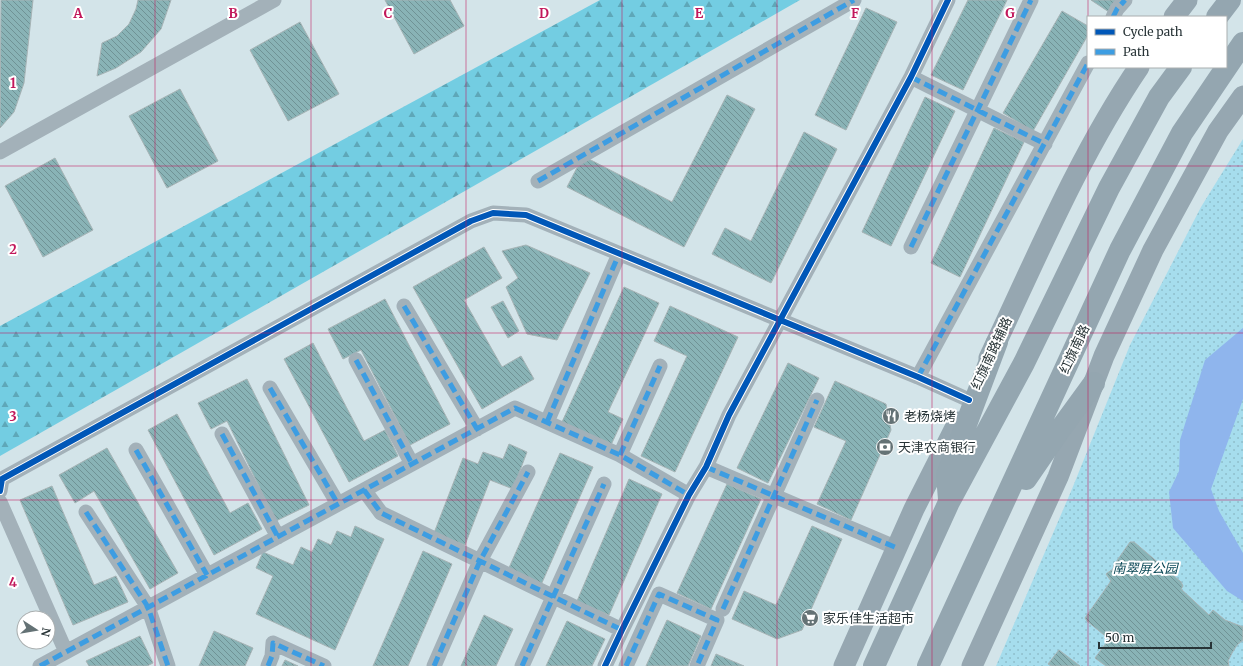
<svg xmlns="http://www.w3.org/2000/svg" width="1243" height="666" viewBox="0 0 1243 666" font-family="Merriweather,'Noto Sans SC',serif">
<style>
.green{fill:url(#green-dots)}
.forest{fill:url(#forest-firs)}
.water{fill:#8fb5ed}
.building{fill:url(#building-back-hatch);stroke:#a6b3b5}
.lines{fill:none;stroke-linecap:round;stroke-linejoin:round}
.minor{stroke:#a3b1b9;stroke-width:15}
.secondary{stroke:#96a7b1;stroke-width:21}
.trunk{stroke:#94a6b0;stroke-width:22}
.quiet{stroke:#3d9de2;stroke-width:5;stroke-dasharray:10 5;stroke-linecap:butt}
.cycleway-casing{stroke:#fff;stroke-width:8}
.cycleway{stroke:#0057b8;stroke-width:6}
.grid{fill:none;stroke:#c2185b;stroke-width:1;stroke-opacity:0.55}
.labels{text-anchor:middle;stroke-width:4;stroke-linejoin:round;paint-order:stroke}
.street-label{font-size:13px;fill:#283437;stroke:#fff}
.poi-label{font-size:13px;fill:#283437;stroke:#fff;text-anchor:start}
.park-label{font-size:13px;font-style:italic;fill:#094755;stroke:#fff}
.grid-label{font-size:13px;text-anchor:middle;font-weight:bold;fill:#c2185b;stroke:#fff;stroke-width:4;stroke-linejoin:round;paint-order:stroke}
</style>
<defs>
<pattern id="green-dots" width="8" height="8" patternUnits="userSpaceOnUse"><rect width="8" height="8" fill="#a6dded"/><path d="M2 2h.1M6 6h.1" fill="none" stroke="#8fbecc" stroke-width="1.8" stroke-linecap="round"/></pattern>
<pattern id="forest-firs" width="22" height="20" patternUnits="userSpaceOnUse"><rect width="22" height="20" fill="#73cde2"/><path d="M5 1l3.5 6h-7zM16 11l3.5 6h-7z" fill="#5ea7b8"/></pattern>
<pattern id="building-back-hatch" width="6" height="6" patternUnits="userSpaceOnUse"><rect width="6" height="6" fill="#89b3b6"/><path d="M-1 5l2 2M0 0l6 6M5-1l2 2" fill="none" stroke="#709295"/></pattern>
</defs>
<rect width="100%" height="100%" fill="#d3e4e9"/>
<path class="green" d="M1243,139V666H996L1072,489L1130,345L1201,207Z"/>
<path class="forest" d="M600,0H800L0,456V326Z"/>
<path class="water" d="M1243,328V399L1211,489L1219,511L1243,553V601L1227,591L1173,528L1169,492L1179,471L1180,440L1205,360Z"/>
<path class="building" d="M1,0H33L24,83L14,112L0,128Z
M138,0H171L161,29L141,52L116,68L97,76L102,43L117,36L129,24L136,9Z
M385,0H450L464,26L414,54Z
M968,0H1007L963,90L931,75Z
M1091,0H1117L1109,12Z
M866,8L897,22L846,130L815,115Z
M1062,11L1088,26V35L1033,131L1003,113Z
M300,22L339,94L288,121L250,50Z
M180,89L218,161L167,188L129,116Z
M727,95L755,109L684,247L567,187L583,156L672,202Z
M925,97L955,111L891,246L862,232Z
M994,128L1024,142L960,277L931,263Z
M804,132L837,149L771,283L712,254L725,228L751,241Z
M55,158L93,230L43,257L5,186Z
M526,245L590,273L557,340L527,334L506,287L518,278L502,251Z
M484,247L502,278L464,300L502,367L521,356L534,379L482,409L413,287Z
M624,287L659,303L608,412L623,419L611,445L562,422Z
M385,299L450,424L410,445L361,350L343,359L328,329Z
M503,301L519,331L508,338L491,307Z
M670,306L738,337L675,472L641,456L687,356L654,341Z
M313,343L364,441L385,430L398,456L349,482L284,359Z
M788,363L819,378L768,483L737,468Z
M247,379L309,505L276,521L227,421L211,429L198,403Z
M835,381L886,404L891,430L851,520L817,504L846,441L814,427Z
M177,414L230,513L248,503L262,529L214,555L148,430Z
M509,444L527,452L513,489L490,480L465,545L434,533L463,458L478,464L483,452L503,459Z
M107,448L178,573L150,589L94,491L75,503L59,475Z
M560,453L593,467L541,585L508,570Z
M629,479L662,494L609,615L577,601Z
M727,484L761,499L711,609L677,593Z
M52,486L94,585L116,576L128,602L73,625L20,500Z
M355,526L384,539L335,650L256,614L273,576L256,568L263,552L293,565L301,547L312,552L318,539L331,545L337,531L351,537Z
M812,526L842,539L802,630L777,639L732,619L744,591L776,605Z
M1130,542H1134L1181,582L1183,586L1181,589L1209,615L1213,610L1225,620L1243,627V640L1237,645L1232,653L1228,661L1229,666H1106L1095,658L1109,639L1087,621L1085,618L1111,581L1106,574L1113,569L1114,565Z
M423,551L452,564L408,666H373Z
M484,615L513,629L496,666H461Z
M667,620L701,636L688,666H646Z
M567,621L605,639L592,666H546Z
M214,631L253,648L245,666H199Z
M140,636L153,663L147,666H89L86,661Z
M1059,650L1080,666H1052L1048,664Z
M716,654L744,666H711Z
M285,660L298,666H282Z"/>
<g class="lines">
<path class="minor" d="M1113,17L1117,9L1125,0
M911,77L1045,144
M0,152L274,0
M538,181L854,0
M911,247L1031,0
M404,306L477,429
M356,360L412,464
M918,377L1088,63
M270,388L338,504
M547,422L619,254
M222,434L278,537
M136,450L207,575
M620,455L660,366
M706,467L897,548
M364,490L381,513L622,630
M0,491L2,479L471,221L493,213L526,215L918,377L969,400
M0,502L66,652
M86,512L148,607L168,666
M723,609L817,400
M40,666L515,408L620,455L689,495
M268,666L272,656L273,643L324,666
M434,666L480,561L528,472
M522,666L604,484
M605,666L622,630L689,495L706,467L729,415L911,77L948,0
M626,666L659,594L717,620L697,666"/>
<path class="secondary" d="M1174,17L1187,0
M989,358C1036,259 1078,157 1139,67
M844,666L914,509L958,422
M972,666L1058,477L1104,356L1153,250L1218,131L1243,96"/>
<path class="trunk" d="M1217,17L1230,0
M1026,479L1059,431L1094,383
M949,499L947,475L997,342
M874,666L949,502L1024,363L1109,188L1159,97L1181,67
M928,666L1120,250L1182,133L1243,43"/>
<path class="quiet" d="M1113,17L1117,9L1125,0
M911,77L1045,144
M538,181L854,0
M911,247L1031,0
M404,306L477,429
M356,360L412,464
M918,377L1088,63
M270,388L338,504
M547,422L619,254
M222,434L278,537
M136,450L207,575
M620,455L660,366
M706,467L897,548
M364,490L381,513L622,630
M86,512L148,607L168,666
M723,609L817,400
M40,666L515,408L620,455L689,495
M268,666L272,656L273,643L324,666
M434,666L480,561L528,472
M522,666L604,484
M626,666L659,594L717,620L697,666"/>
<g class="cycleway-casing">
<path id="cycleway" d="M0,491L2,479L471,221L493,213L526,215L918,377L969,400
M605,666L622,630L689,495L706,467L729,415L911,77L948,0"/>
</g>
<use href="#cycleway" class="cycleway"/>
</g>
<path class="grid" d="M155,0V666M311,0V666M466,0V666M622,0V666M777,0V666M932,0V666M1088,0V666M0,166H1243M0,333H1243M0,500H1243"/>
<defs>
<g id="restaurant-disc" transform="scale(0.9)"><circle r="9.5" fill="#647275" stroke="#fff"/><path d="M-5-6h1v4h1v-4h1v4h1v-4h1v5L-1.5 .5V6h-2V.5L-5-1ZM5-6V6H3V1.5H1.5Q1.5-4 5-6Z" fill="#fff"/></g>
<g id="bank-disc" transform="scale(0.9)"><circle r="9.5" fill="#647275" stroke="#fff"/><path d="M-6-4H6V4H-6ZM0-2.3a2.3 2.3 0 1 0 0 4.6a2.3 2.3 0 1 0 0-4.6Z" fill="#fff"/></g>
<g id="supermarket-disc" transform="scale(0.9)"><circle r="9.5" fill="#647275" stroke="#fff"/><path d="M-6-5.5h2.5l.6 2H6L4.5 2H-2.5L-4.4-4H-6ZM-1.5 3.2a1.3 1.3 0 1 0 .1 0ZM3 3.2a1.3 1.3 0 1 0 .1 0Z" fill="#fff"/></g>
</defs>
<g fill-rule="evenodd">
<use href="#restaurant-disc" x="891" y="416"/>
<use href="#bank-disc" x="885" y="447"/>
<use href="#supermarket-disc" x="810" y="618"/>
</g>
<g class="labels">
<g class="street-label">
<text transform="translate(1074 349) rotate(-65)" y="5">红旗南路</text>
<text transform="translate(991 353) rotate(-65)" y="5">红旗南路辅路</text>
</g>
<g class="poi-label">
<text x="904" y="421">老杨烧烤</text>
<text x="898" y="452">天津农商银行</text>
<text x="823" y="623">家乐佳生活超市</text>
</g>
<g class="park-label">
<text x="1145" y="573">南翠屏公园</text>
</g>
</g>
<g class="grid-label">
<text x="78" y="18">A</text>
<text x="233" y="18">B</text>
<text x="388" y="18">C</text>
<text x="544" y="18">D</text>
<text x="699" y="18">E</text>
<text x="855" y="18">F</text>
<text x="1010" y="18">G</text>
<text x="13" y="88">1</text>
<text x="13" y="254">2</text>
<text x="13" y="421">3</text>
<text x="13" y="587">4</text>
</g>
<rect x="1087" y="16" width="140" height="52" fill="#ffffff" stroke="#a9aeaf"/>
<rect x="1095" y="29" width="20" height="6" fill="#0057b8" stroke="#a9aeaf"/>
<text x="1123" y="36" font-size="12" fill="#283437">Cycle path</text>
<rect x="1095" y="49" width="20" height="6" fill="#3d9de2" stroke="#a9aeaf"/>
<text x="1123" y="56" font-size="12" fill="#283437">Path</text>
<g transform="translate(36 630) rotate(102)"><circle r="19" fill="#ffffff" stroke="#a9aeaf"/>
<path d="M0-3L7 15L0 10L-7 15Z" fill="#647275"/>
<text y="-6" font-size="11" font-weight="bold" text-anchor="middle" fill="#283437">N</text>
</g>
<path d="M1099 642v6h112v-6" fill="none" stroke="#283437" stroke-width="2"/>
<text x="1105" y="642" font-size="12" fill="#283437" stroke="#ffffff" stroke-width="3" paint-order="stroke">50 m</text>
</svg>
